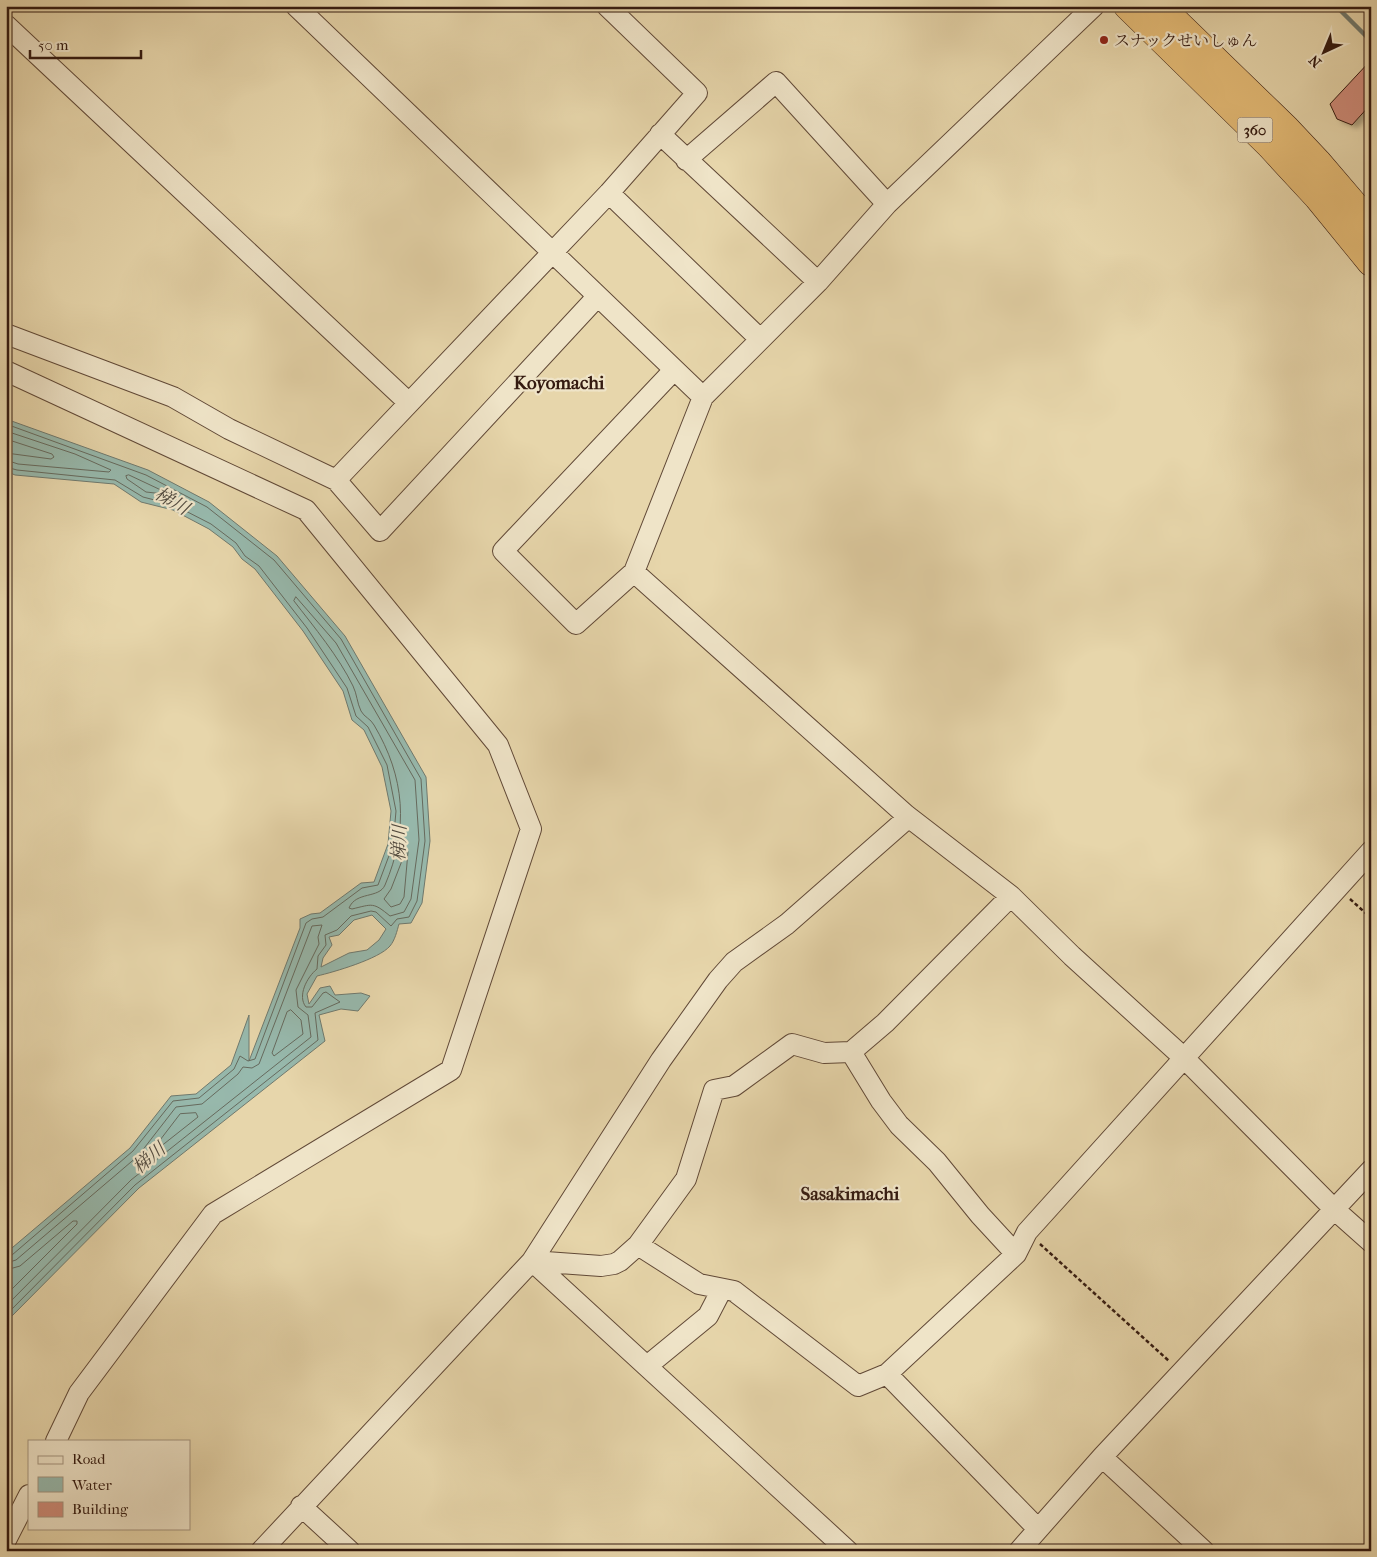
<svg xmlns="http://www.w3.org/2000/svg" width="1377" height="1557" viewBox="0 0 1377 1557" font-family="'IM FELL French Canon','Noto Serif JP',serif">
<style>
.water{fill:#97b9ad;stroke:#6f796e;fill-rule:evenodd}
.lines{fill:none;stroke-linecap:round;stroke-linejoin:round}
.shore{stroke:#666a5e;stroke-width:1}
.stream{stroke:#6f796e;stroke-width:4.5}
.building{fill:#cf8c7a;stroke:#341a10;filter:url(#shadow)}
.minor-casing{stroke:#614937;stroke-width:22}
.highway-casing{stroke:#341a10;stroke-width:29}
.path{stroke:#341a10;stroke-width:2.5;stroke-dasharray:4 2.5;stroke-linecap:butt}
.minor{stroke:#efe4c8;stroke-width:20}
.highway{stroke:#e4bb76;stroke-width:28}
.poi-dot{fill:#8f2418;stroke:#efe4c8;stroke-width:2}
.labels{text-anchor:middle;stroke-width:4.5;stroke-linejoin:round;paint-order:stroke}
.shield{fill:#efe4c8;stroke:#6c5747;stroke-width:1}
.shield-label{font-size:15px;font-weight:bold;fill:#341a10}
.poi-label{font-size:16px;fill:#341a10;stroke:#efe4c8;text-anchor:start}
.water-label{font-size:18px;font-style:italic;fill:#524a3f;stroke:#efe4c8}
.quarter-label{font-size:19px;font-weight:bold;fill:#341a10;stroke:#efe4c8}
</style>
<defs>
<filter id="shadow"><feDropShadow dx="5.5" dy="3" stdDeviation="2.5" flood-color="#0004"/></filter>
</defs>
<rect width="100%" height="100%" fill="#e7d6ab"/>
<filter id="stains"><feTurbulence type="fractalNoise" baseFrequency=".004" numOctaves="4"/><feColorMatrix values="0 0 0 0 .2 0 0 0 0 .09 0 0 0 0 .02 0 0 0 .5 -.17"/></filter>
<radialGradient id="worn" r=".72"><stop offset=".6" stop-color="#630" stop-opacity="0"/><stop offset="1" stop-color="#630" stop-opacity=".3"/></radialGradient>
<path class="water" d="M6,419L148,470L209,502L277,556L345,636L426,777L430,841L422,903L411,923L399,924C397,931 395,940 390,946C379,959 334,972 317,976L307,994L309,1004L320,988L330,986L335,995L361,993L370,996L358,1011L341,1009L319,1015L325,1041L139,1188L6,1322V1253L130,1148L171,1096L196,1094L231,1065L249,1015V1061L300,928V919L311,914L320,913L361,883L374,882L388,844L391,811L382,767L364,730L352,720L343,691L303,631L255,569L242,559L233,547L209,529L173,510L141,502L114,484L15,475L6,471ZM372,915L386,929L379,940L367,950L349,953L321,967L323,958L332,945L329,937L339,935L354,920Z"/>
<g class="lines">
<path class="shore" d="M6,424L146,475L207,507L274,560L341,639L421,779L425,841L417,901L409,917L397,919L391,926L376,912L371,911L351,916L337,930L325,935L326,945L318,956L317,969C307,977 297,996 306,1007H312L323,993L326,992L340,1002L315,1013L318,1040L135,1185L6,1315
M6,431L75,454L111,470L109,472L18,464L6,460
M6,439L52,454L54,457L51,459L6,453
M6,467L17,470L115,480L143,497L174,505L211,524L236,543L245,556L259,566L307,628L347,688L356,716L368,727L387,765L396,811L393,845L378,885L362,888L323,917L312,919L306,923L255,1059L248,1061L240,1056L234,1069L199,1098L173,1101L133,1151L12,1255L6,1256
M129,475L163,491L164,494L146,492L127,479L126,476Z
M296,597L336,643L415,780L419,840L411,899L404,912L390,916C373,902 373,904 352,909L349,908C356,891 379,899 385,885C409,829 405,777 374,725C371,719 364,717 361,711C357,703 357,694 353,686C339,657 314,627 294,601Z
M408,852L404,897L400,904L391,907L384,899L391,889L405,853Z
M291,1010L301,1020L303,1034L274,1056L272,1053L287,1012Z
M196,1113L198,1117L160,1147H157V1144L180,1114Z
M6,1263L16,1260L138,1156L176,1107L202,1104L238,1074L243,1067L252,1068L259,1064L312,926L322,925L318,937L319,944L296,990L298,1007L308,1015L311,1037L131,1180L6,1306
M6,1270L20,1266L73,1221H77V1224L6,1295"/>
<path class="stream" d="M1336,6L1371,41"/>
</g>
<path class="building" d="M1371,60V104L1352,125L1337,119L1330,104Z"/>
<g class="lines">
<g class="minor-casing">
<path id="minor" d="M296,6L703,397
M6,25L409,403
M660,134L818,282
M686,160L776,82L887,204
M609,193L760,339
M6,334L173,397L229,429L336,480L380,531L597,297
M674,370L503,551L576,624L634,572L703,397L818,282L887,204L1094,6
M6,371L306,510L498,745L531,829L451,1070L213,1214L79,1393L56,1441
M336,480L609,193L697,93L607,6
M634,572L906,815L1011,896L1072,956L1183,1057L1335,1210L1371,1242
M851,1052L881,1101L899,1125L937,1162L980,1215L1016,1254
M638,1245L699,1284L734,1291L858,1386L887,1374L1016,1254L1027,1232L1371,851
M532,1261L601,1266L614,1264L620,1261L638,1245L686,1179L714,1090L734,1086L792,1044L824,1053L851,1052L885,1023L1011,896
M532,1261L848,1551
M647,1366L708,1316L722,1289
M887,1374L1038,1529
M1102,1457L1204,1551
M301,1506L350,1551
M6,1540L29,1495
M261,1551L532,1261L661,1060L718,980L734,962L787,924L902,823L906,815
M1019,1551L1102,1457L1371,1170"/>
</g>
<g class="highway-casing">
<path id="highway" d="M1128,6L1270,145L1318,197L1371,262
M1159,6L1286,129L1318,163L1371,225"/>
</g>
<path class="path" d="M1350,899L1371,918
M1040,1244L1169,1361"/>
<use href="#minor" class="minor"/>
<use href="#highway" class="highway"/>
</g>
<circle class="poi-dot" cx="1104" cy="40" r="5"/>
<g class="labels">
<rect class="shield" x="1237.5" y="117.5" width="35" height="25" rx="4"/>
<g class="shield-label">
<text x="1255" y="135">360</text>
</g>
<g class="poi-label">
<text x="1114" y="46">スナックせいしゅん</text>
</g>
<g class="water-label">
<text transform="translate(172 501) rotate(30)" y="6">梯川</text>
<text transform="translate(399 843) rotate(-88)" y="6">梯川</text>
<text transform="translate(149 1158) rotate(-40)" y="6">梯川</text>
</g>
<g class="quarter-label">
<text x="559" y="389">Koyomachi</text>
<text x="850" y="1200">Sasakimachi</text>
</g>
</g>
<rect width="1377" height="1557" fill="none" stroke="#e7d6ab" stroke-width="25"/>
<rect x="8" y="8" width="1362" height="1542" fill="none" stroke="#341a10" stroke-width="2.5"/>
<rect x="12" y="12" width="1352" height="1532" fill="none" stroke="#341a10"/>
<rect x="28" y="1440" width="162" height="90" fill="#efe4c8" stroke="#a4937e"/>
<rect x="38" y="1456" width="25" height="8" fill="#efe4c8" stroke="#a4937e"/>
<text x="72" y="1464" font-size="15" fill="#341a10">Road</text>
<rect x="38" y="1477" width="25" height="15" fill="#97b9ad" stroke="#a4937e"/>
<text x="72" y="1490" font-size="15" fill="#341a10">Water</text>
<rect x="38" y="1502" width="25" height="15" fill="#cf8c7a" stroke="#a4937e"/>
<text x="72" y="1514" font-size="15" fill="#341a10">Building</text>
<g transform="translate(1324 52) rotate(224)" stroke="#efe4c8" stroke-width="4" paint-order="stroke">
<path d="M0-4L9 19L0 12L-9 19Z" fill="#341a10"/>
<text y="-8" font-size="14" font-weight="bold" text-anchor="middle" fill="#341a10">N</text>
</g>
<path d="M30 50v8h111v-8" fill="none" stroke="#341a10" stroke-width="2.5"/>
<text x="38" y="50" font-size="15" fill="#341a10" stroke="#efe4c8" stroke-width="4" paint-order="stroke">50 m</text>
<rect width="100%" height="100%" filter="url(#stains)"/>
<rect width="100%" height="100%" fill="url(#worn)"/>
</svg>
